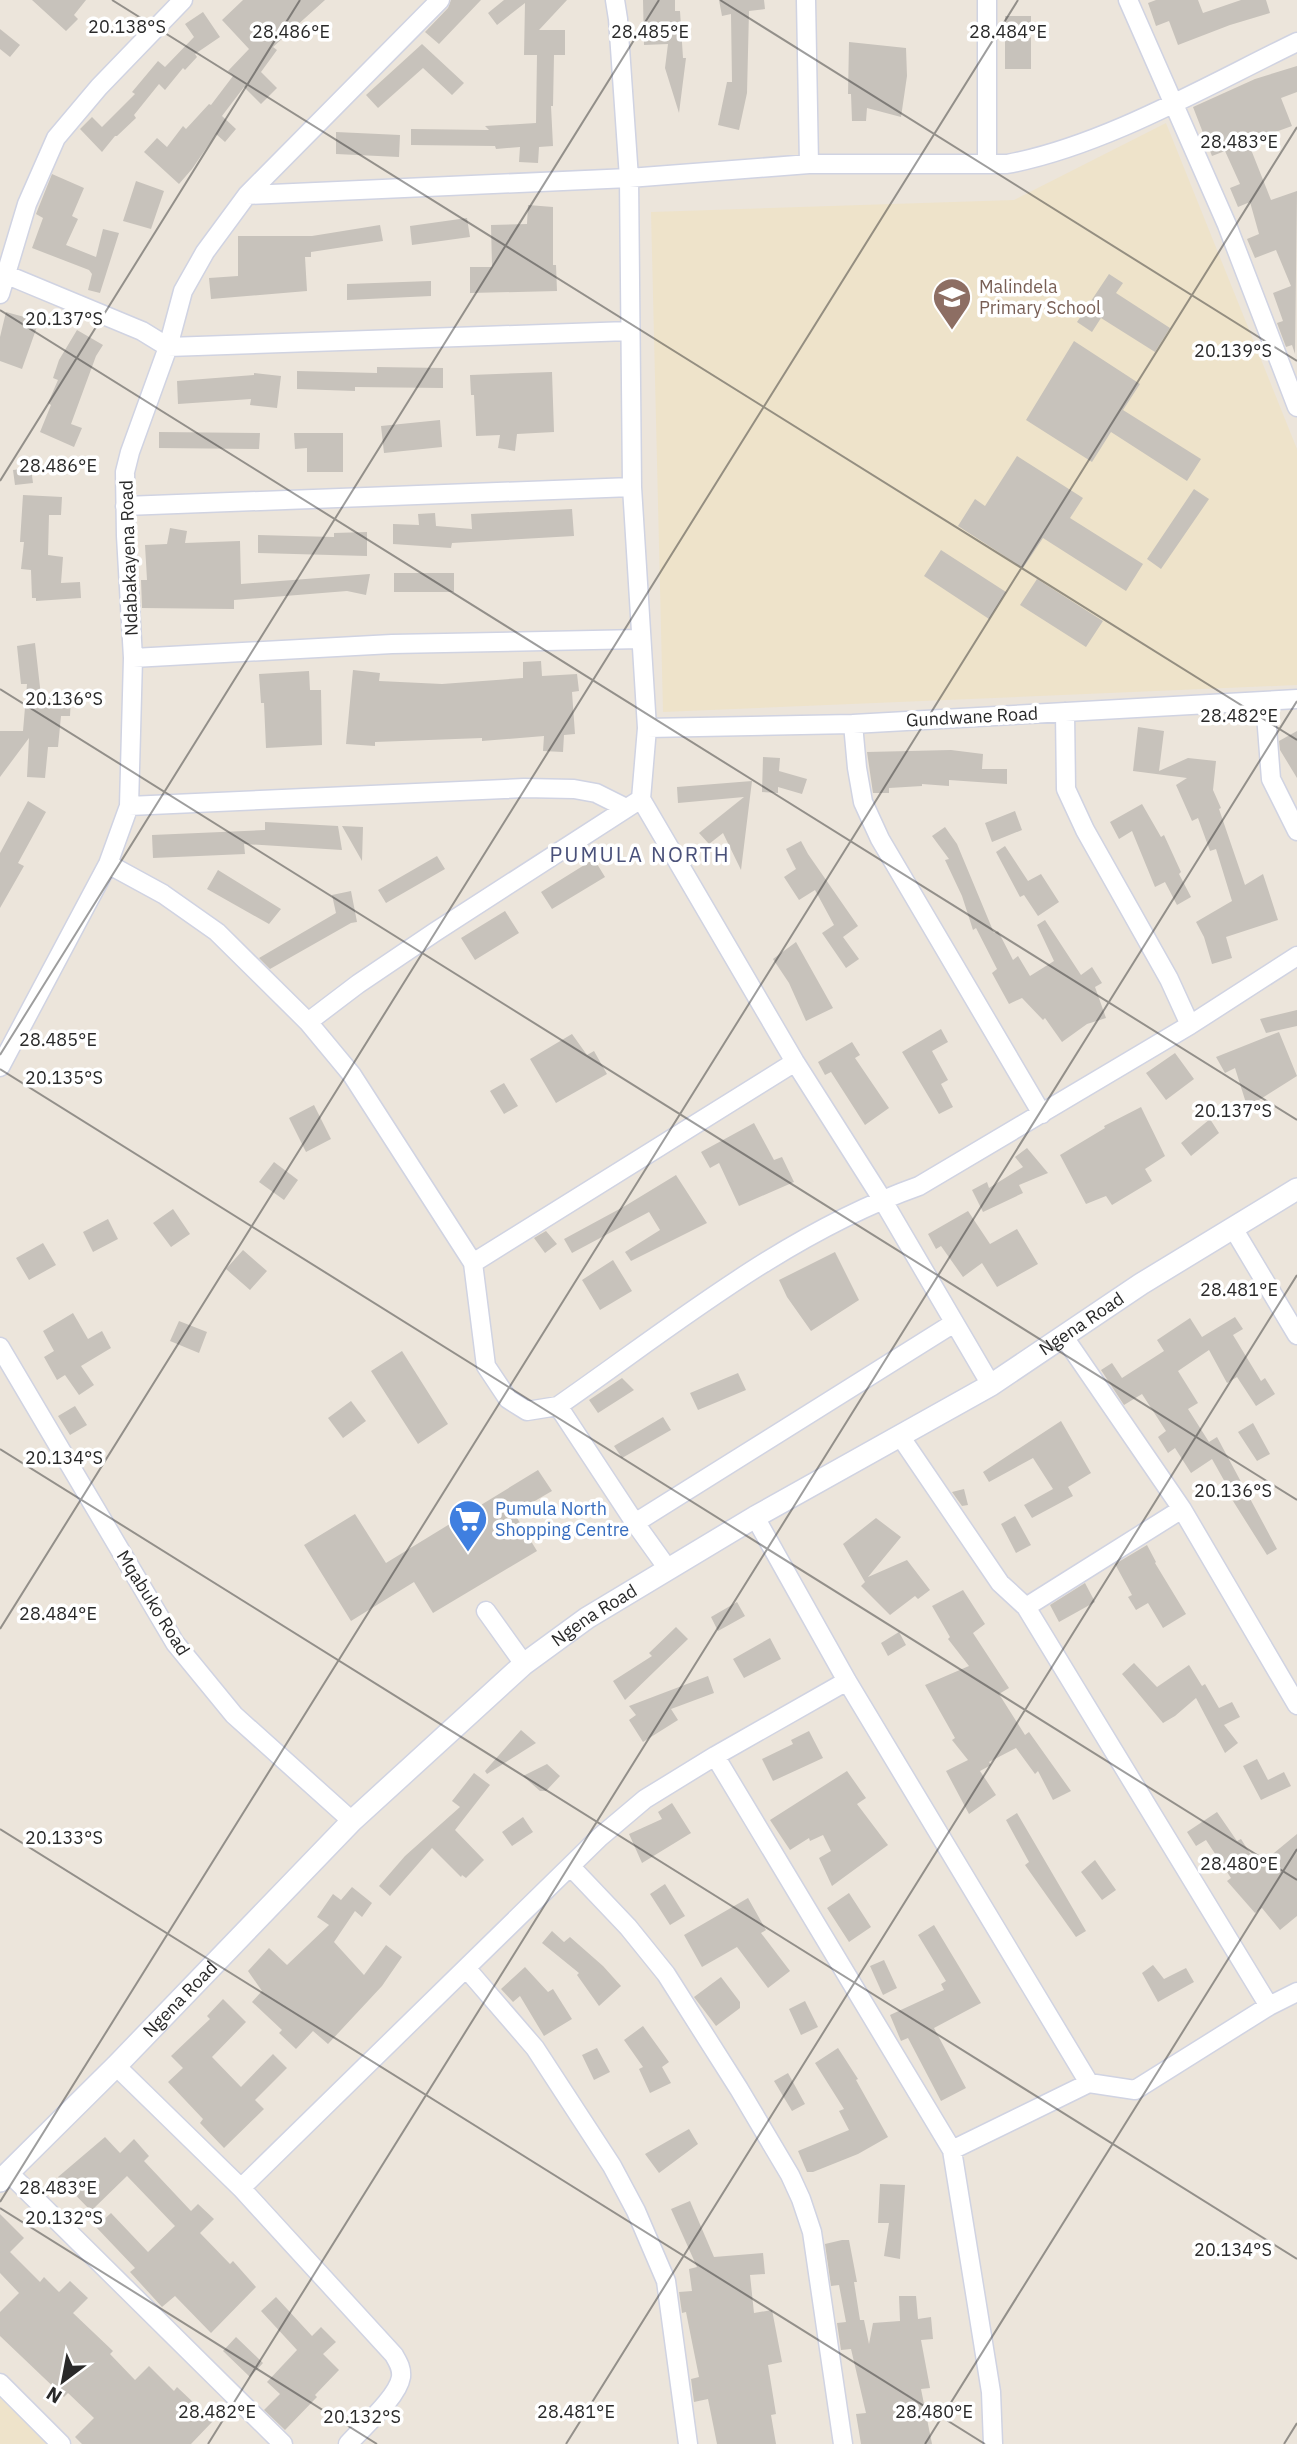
<svg xmlns="http://www.w3.org/2000/svg" width="1297" height="2444" viewBox="0 0 1297 2444" font-family="'IBM Plex Sans',sans-serif">
<style>
.education{fill:#eee3ca}
.building{fill:#c7c2bb}
.lines{fill:none;stroke-linecap:round;stroke-linejoin:round}
.minor-casing{stroke:#d0d3e2;stroke-width:21}
.tertiary-casing{stroke:#d0d3e2;stroke-width:24}
.minor{stroke:#fff;stroke-width:18}
.tertiary{stroke:#fff;stroke-width:21}
.ticks{fill:none;stroke:#292929;stroke-width:2;stroke-opacity:0.45}
.labels{text-anchor:middle;stroke-width:7;stroke-linejoin:round;paint-order:stroke}
.education-label{font-size:18px;fill:#785e54;stroke:#fff;text-anchor:start}
.street-label{font-size:18px;fill:#292929;stroke:#fff}
.shop-label{font-size:18px;fill:#366cbe;stroke:#fff;text-anchor:start}
.quarter-label{font-size:21px;letter-spacing:2px;fill:#4a517a;stroke:#fff}
.ticks-label{font-size:18px;text-anchor:middle;fill:#292929;stroke:#fff;stroke-width:7;stroke-linejoin:round;paint-order:stroke}
</style>
<rect width="100%" height="100%" fill="#ece5db"/>
<path class="education" d="M1166,123L1297,449V685L663,712L651,212L1014,200Z
M0,2395L49,2444H0Z"/>
<path class="building" d="M32,0H86L74,15L78,19L66,31Z
M243,0H325L273,47L277,50L261,72L277,88L261,104L244,87L222,116L236,129L225,142L216,134L192,169L179,184L144,152L157,138L167,147L183,126L186,129L209,104L211,105L233,76L228,71L249,49L222,20Z
M451,0H481L439,44L425,32L448,8Z
M504,0H567L539,30H565V55H554L553,106H551L553,146L539,147L538,163L519,162L520,147L496,149L495,146L411,145V129L489,130L485,126L536,123L537,55H524L525,3L497,25L488,13Z
M643,0H675V11H680L683,58H686L679,113L665,68L668,44L644,45Z
M719,0H764L765,9L749,11L747,93L739,130L718,125L727,82H732L731,14L722,16Z
M1156,0H1198L1203,13L1241,0H1266L1270,13L1230,25L1178,45L1169,21L1156,26L1148,3Z
M203,12L220,37L195,54L197,57L185,70L183,68L165,90L159,84L134,115L136,118L117,136H115L102,152L80,129L92,117L102,127L135,94L132,92L158,61L165,67L194,37L185,24Z
M1005,16H1031V69H1005Z
M0,29L20,45L10,57L0,49Z
M849,42L906,48L907,76L901,117L867,108L866,121H852L851,94H848Z
M422,44L464,83L452,95L423,68L378,108L366,95Z
M1297,66V92L1281,98L1292,126L1248,142L1271,200L1297,191L1295,354L1292,345L1286,347L1277,323L1283,321L1273,293L1291,286L1276,250L1255,258L1247,239L1259,234L1250,202L1238,207L1230,188L1240,184L1225,151L1212,156L1193,107L1255,79Z
M336,132L400,135L399,157L336,154Z
M52,174L84,188L72,216L78,219L66,245L96,257L103,229L119,233L100,293L88,290L92,274L89,270L32,248L43,218L36,214Z
M136,181L164,191L151,229L123,221Z
M528,205L553,207V265H556L557,291L470,293V267H492L491,225L527,224Z
M467,218L470,237L412,245L410,226Z
M380,225L383,241L311,252V257H305L307,291L211,299L209,278L238,276V236H312Z
M1109,274L1123,283L1116,293L1170,328L1155,352L1101,318L1092,332L1077,322Z
M431,281V296L347,300V284Z
M6,312L39,321L22,369L0,361V337Z
M77,330L103,345L96,356L71,424L82,428L74,447L40,432L51,405L48,403L58,380L53,378L59,360Z
M1074,341L1140,384L1123,410L1201,459L1187,481L1111,432L1092,462L1026,420Z
M377,367L443,368V388L355,387V391L297,389V371L377,373Z
M552,372L554,432L517,434L515,451L498,448L500,435L476,436L474,395H471L470,375Z
M254,373L281,376L277,408L250,405L251,399L178,404L177,381L254,375Z
M440,420L442,447L384,453L381,426Z
M159,432L260,433L259,449L159,448Z
M294,433H343V472H307V448L295,449Z
M1017,456L1083,498L1070,518L1143,564L1126,591L1043,538L1023,568L958,526L975,499L985,506Z
M31,468L33,483L15,485L13,470Z
M1194,489L1209,499L1161,569L1147,559Z
M23,495L62,497L61,515H49L48,555L63,557L61,583L80,582L81,598L36,601V598H32L31,570L21,569L24,542H20Z
M572,509L574,536L452,543L451,548L393,544V524L419,525L418,514L435,513L436,526L472,529L471,514Z
M170,528L187,531L185,543L240,541L241,584L370,574L366,595L347,591L234,600V609L142,608L141,580H147L145,545L167,544Z
M367,532V556L258,553V535L334,537V533Z
M941,550L1006,592L989,619L924,576Z
M394,573H454V592H394Z
M1037,579L1103,621L1086,647L1020,605Z
M35,643L41,696L71,698L70,716H61L58,747H48L45,778L27,777L29,738L0,777V731H23L27,684H21L17,646Z
M541,661L542,676L577,674L579,691L572,692L575,734L564,735L563,752L543,751L544,736L482,741V738L375,742V746L346,744L353,670L380,673L379,681L442,684L523,678V662Z
M309,671L310,690H321L322,745L266,748L264,703H261L259,674Z
M1138,727L1164,731L1159,771L1188,758L1216,761L1213,790L1221,808L1219,809L1245,885L1263,874L1278,920L1226,937L1232,958L1212,964L1204,937L1196,922L1232,901L1216,849L1210,851L1198,818L1192,821L1176,785L1187,778L1133,771Z
M1297,731V778L1280,750L1279,741Z
M951,750L983,754L982,769H1007V784L949,780V786L922,784V786L889,788V793H873L867,752Z
M763,757L780,758L779,771L807,779L802,794L778,787V793L762,792Z
M752,781L750,797L741,870L723,833L709,844L699,833L744,797L678,803L677,787Z
M28,801L46,812L18,863L24,866L0,908V853Z
M1142,804L1161,837L1164,835L1181,872L1179,874L1191,897L1177,905L1165,882L1155,887L1132,831L1119,839L1110,822Z
M1015,811L1022,830L992,842L985,823Z
M265,822L338,826L342,850L244,844L245,854L153,858L152,835L265,830Z
M342,826L363,827L362,861Z
M945,827L957,844L994,933L998,931L1013,960L1018,956L1030,976L1054,961L1037,925L1045,920L1081,975L1092,967L1102,983L1095,987L1106,1018L1087,1024L1062,1042L1045,1018L1043,1020L1022,998L1009,1004L992,973L997,969L976,928L973,930L962,896L945,860L949,859L932,836Z
M801,841L808,854L858,926L843,937L859,959L846,968L822,933L834,925L815,890L799,900L784,877L796,869L786,849Z
M1005,846L1028,881L1041,874L1059,902L1038,916L1024,895L1020,897L996,852Z
M437,856L445,869L386,903L378,890Z
M594,859L605,877L552,909L541,892Z
M218,870L281,909L269,924L207,889Z
M351,891L357,922L351,923L270,969L259,958L336,913L332,895Z
M505,911L519,933L475,960L461,938Z
M796,942L833,1008L806,1021L789,983L773,959Z
M1297,1010V1026L1266,1033L1260,1019Z
M941,1029L948,1042L932,1051L948,1080L941,1084L953,1107L939,1114L902,1052Z
M1279,1032L1297,1076L1259,1100L1246,1103L1235,1068L1225,1073L1216,1057Z
M572,1034L587,1055L594,1051L607,1074L556,1103L530,1059Z
M852,1042L860,1055L855,1058L889,1108L865,1125L831,1072L825,1075L818,1062Z
M1175,1053L1194,1079L1166,1100L1146,1073Z
M504,1083L518,1106L504,1114L490,1091Z
M314,1105L331,1139L306,1152L289,1118Z
M1141,1107L1165,1156L1145,1169L1152,1181L1112,1205L1106,1196L1086,1204L1060,1155L1105,1128L1104,1126Z
M1210,1119L1219,1133L1191,1156L1181,1143Z
M754,1123L774,1160L782,1157L794,1182L739,1206L719,1163L710,1168L701,1152Z
M1027,1148L1048,1173L1019,1185L1023,1193L983,1212L972,1190L987,1182L989,1188L1023,1167L1015,1157Z
M274,1162L298,1180L284,1200L259,1182Z
M676,1175L707,1223L631,1261L625,1252L660,1230L649,1212L572,1253L564,1239L625,1206Z
M173,1209L190,1234L171,1247L153,1223Z
M968,1211L990,1244L1017,1229L1038,1264L997,1287L982,1263L963,1277L941,1246L936,1249L928,1234Z
M108,1219L118,1239L93,1252L83,1232Z
M546,1231L557,1244L545,1253L534,1238Z
M43,1243L56,1265L29,1280L16,1258Z
M243,1250L267,1271L250,1290L226,1269Z
M835,1252L859,1300L811,1331L787,1297L779,1280Z
M613,1260L632,1291L600,1310L582,1280Z
M73,1313L88,1339L102,1331L111,1348L81,1366L94,1385L79,1395L65,1375L57,1380L44,1357L54,1351L43,1331Z
M1235,1317L1243,1329L1233,1335L1261,1381L1265,1378L1275,1394L1256,1406L1237,1377L1227,1383L1209,1350L1178,1371L1198,1403L1188,1409L1209,1442L1217,1437L1277,1549L1267,1555L1233,1501L1235,1500L1212,1459L1191,1473L1175,1448L1168,1453L1158,1437L1166,1431L1142,1394L1124,1405L1101,1370L1112,1363L1122,1378L1164,1351L1157,1340L1190,1318L1202,1337Z
M179,1321L207,1332L199,1353L170,1341Z
M402,1351L448,1424L418,1444L371,1371Z
M738,1373L746,1390L698,1410L690,1393Z
M622,1378L634,1390L598,1413L589,1400Z
M351,1401L366,1421L343,1438L328,1418Z
M75,1406L87,1425L70,1435L58,1416Z
M663,1417L671,1430L622,1458L614,1446Z
M1061,1421L1091,1473L1068,1487L1073,1496L1032,1518L1024,1505L1053,1489L1033,1458L989,1482L983,1472Z
M1253,1423L1270,1454L1257,1461L1238,1432Z
M538,1470L552,1491L514,1513L537,1551L433,1613L414,1582L351,1621L304,1545L355,1514L386,1563Z
M964,1489L968,1505L962,1506L952,1492Z
M1015,1516L1031,1545L1016,1553L1001,1524Z
M876,1518L901,1537L868,1577L907,1560L930,1590L918,1599L915,1596L890,1615L861,1586L865,1582L843,1544Z
M1147,1545L1156,1562L1155,1563L1186,1614L1163,1628L1148,1603L1136,1610L1128,1597L1132,1595L1115,1564Z
M1085,1583L1095,1602L1059,1622L1050,1605Z
M963,1590L985,1624L973,1633L1009,1688L999,1694L1025,1735L1029,1732L1071,1791L1053,1800L1038,1771L1035,1774L1016,1748L989,1762L991,1765L980,1771L996,1795L969,1814L946,1771L968,1760L952,1740L955,1738L925,1685L969,1666L948,1639L950,1637L932,1606Z
M737,1602L745,1616L718,1631L711,1617Z
M676,1627L688,1639L625,1700L613,1681L652,1656L649,1653Z
M899,1632L906,1645L888,1656L881,1643Z
M770,1638L781,1659L744,1678L733,1659Z
M1134,1663L1157,1687L1189,1665L1202,1686L1205,1684L1219,1708L1232,1702L1240,1717L1224,1725L1238,1743L1225,1753L1196,1698L1175,1716L1163,1723L1122,1674Z
M708,1676L714,1693L671,1709L678,1720L643,1742L629,1720L636,1715L629,1706Z
M521,1730L536,1743L487,1774L485,1771Z
M809,1731L823,1758L773,1781L762,1759L793,1744L791,1740Z
M1257,1759L1268,1780L1284,1772L1291,1786L1261,1800L1243,1766Z
M547,1764L560,1776L546,1791H540L523,1776Z
M847,1771L866,1798L857,1804L888,1845L832,1886L819,1858L831,1851L823,1835L810,1841L809,1838L790,1850L770,1820Z
M474,1773L490,1785L455,1830L484,1860L466,1878L462,1875L461,1877L432,1848L390,1896L379,1886L405,1856L460,1807L452,1801Z
M672,1803L691,1833L642,1863L629,1834L662,1819L658,1812Z
M1217,1812L1237,1841L1241,1839L1258,1866L1297,1834V1916L1280,1930L1262,1908L1255,1913L1227,1881L1231,1878L1206,1840L1196,1846L1187,1832Z
M1017,1813L1086,1931L1076,1937L1025,1865L1029,1862L1006,1820Z
M523,1817L533,1832L512,1846L502,1832Z
M1095,1860L1116,1890L1102,1900L1081,1872Z
M665,1884L685,1916L670,1925L650,1894Z
M352,1887L372,1903L362,1917L355,1911L334,1942L364,1975L386,1945L402,1957L382,1986L328,2044L313,2031L296,2049L279,2033L282,2030L252,2002L262,1991L248,1971L269,1948L287,1965L329,1925L317,1917L333,1894L341,1900Z
M849,1893L871,1927L849,1942L827,1908Z
M748,1898L766,1930L761,1933L790,1971L768,1988L737,1947L702,1967L684,1935Z
M934,1925L981,2003L934,2028L966,2088L941,2101L908,2038L901,2041L890,2015L944,1990L941,1984L946,1981L918,1935Z
M552,1931L564,1942L570,1937L603,1966L621,1986L599,2006L577,1975L579,1973L542,1943Z
M884,1960L897,1988L883,1995L870,1966Z
M1153,1965L1164,1979L1186,1968L1194,1982L1158,2002L1142,1973Z
M525,1967L548,1992L553,1989L572,2019L544,2036L520,1996L513,2002L501,1989Z
M721,1977L740,2002V2008L716,2026L694,1997Z
M223,1999L246,2022L212,2057L241,2087L273,2054L287,2068L255,2100L264,2109L224,2148L200,2123L203,2119L168,2082L183,2068L171,2056L210,2019L207,2016Z
M805,2001L818,2027L801,2035L789,2009Z
M643,2026L669,2062L662,2067L671,2083L650,2093L639,2069L643,2067L624,2040Z
M597,2048L610,2072L594,2080L582,2055Z
M838,2048L858,2079L856,2080L888,2137L858,2154L813,2172H807L798,2151L849,2130L839,2111L844,2109L815,2063Z
M788,2073L805,2104L792,2111L774,2081Z
M689,2129L698,2144L659,2173L645,2154Z
M105,2137L120,2153L134,2139L149,2156L144,2161L191,2211L198,2204L214,2219L200,2233L230,2264L233,2261L256,2287L211,2333L175,2296L162,2307L130,2272L135,2268L96,2227L111,2213L148,2252L175,2226L127,2176L91,2211L58,2177Z
M880,2184L905,2185L900,2259L884,2256L889,2223H878Z
M690,2201L714,2257L763,2253L765,2274L750,2275L754,2313L772,2310L782,2362L768,2365L776,2414L771,2415L776,2444H717L708,2399L694,2402L691,2379L699,2377L686,2312L682,2313L679,2292L692,2291L689,2269L697,2267L671,2209Z
M0,2214L24,2238L10,2252L40,2282L44,2277L59,2292L70,2281L88,2298L73,2313L113,2351L110,2354L135,2380L149,2366L174,2391L177,2387L213,2421L191,2444H82L75,2437L94,2418L68,2393L64,2397L0,2336V2312L19,2293L0,2273Z
M842,2240H849L857,2282H854L860,2320H864L869,2344L873,2323L900,2321L899,2296H916L918,2319L931,2317L933,2339L921,2340L930,2388L921,2389L932,2444H861L856,2414L866,2413L851,2349L841,2350L837,2323L846,2322L839,2285L831,2286L825,2244Z
M276,2297L312,2336L321,2327L336,2342L323,2354L339,2370L315,2395L317,2397L285,2430L264,2410L280,2394L267,2382L297,2350L261,2311Z
M236,2337L263,2363L250,2377L223,2351Z"/>
<g class="lines">
<g class="minor-casing">
<path id="minor" d="M615,0L618,19L629,178L632,487L647,728L641,799L795,1062L882,1199L991,1385
M806,0L809,164
M1128,0L1227,225L1297,407
M987,164V0
M247,195L629,178L809,164H1007C1104,146 1208,85 1297,42
M0,272L142,331L168,347L629,331
M0,294L27,204L56,138L99,87L183,0
M125,506L632,487
M133,658L392,644L641,639
M1265,702L1271,779L1297,831
M1065,712L1066,789L1085,830L1169,979L1190,1025
M853,724L857,768L863,802L880,839L1042,1114
M647,728L853,724L1297,699
M129,806L524,788L574,789L596,793L626,808
M108,864L163,894L217,932L308,1022L358,984L435,932L641,799
M308,1022L352,1075L473,1263L486,1366L508,1399L527,1411L558,1406C673,1326 786,1233 919,1186L1190,1025L1297,956
M0,1067L108,864L129,806L133,658L126,536L125,472L130,452L168,347L183,291L205,252L247,195L440,0
M1233,1228L1297,1335
M473,1263L795,1062
M1064,1337L1182,1509L1297,1705
M0,1347L175,1643L234,1715L352,1821
M558,1406L635,1523L954,1323
M900,1436L1000,1583L1026,1607
M1182,1509L1026,1607L1269,2006
M755,1517L847,1681L1089,2083
M635,1523L668,1569
M486,1611L524,1664
M715,1756L952,2150L991,2392L993,2444
M571,1867L628,1927L666,1974L739,2089L790,2175L801,2199L812,2232L843,2444
M466,1968L535,2048L612,2166L636,2211L666,2281L688,2444
M116,2066L241,2188L394,2355C398,2362 402,2368 401,2377C398,2397 362,2428 348,2444
M952,2150L1089,2083L1135,2090L1269,2006L1297,1992
M9,2173L283,2444
M241,2188L600,1837L645,1799L715,1756L847,1681
M0,2383L61,2444"/>
</g>
<g class="tertiary-casing">
<g id="tertiary">
<path id="s1" d="M0,2181L116,2066L352,1821L524,1664L587,1618L755,1517L991,1385L1141,1284L1297,1189"/>
</g>
</g>
<use href="#minor" class="minor"/>
<use href="#tertiary" class="tertiary"/>
</g>
<path class="ticks" d="M112,0L1297,740M720,0L1297,361M0,310L1297,1120M0,481L300,0M0,689L1297,1500M0,1055L659,0M0,1069L1297,1880M0,1449L1297,2259M0,1629L1018,0M0,1829L985,2444M0,2202L1297,127M0,2208L377,2444M208,2444L1297,701M566,2444L1297,1275M925,2444L1297,1849M1284,2444L1297,2423"/>
<defs>
<g id="school-pin" transform="scale(2.0125)"><path d="M0 17L-7.5 6A9.5 9.5 0 1 1 7.5 6Z" fill="#8d6e63" stroke="#fff"/><path d="M0-5L7-2L0 1L-7-2ZM-4 1L0 2.5L4 1V4Q0 6-4 4Z" fill="#fff"/></g>
<g id="supermarket-pin" transform="scale(2.0125)"><path d="M0 17L-7.5 6A9.5 9.5 0 1 1 7.5 6Z" fill="#3f7fe0" stroke="#fff"/><path d="M-6-5.5h2.5l.6 2H6L4.5 2H-2.5L-4.4-4H-6ZM-1.5 3.2a1.3 1.3 0 1 0 .1 0ZM3 3.2a1.3 1.3 0 1 0 .1 0Z" fill="#fff"/></g>
</defs>
<g fill-rule="evenodd">
<use href="#school-pin" x="952" y="297"/>
<use href="#supermarket-pin" x="468" y="1519"/>
</g>
<g class="labels">
<g class="education-label">
<text x="979" y="293">Malindela<tspan x="979" dy="21">Primary School</tspan></text>
</g>
<g class="street-label">
<text transform="translate(129 558) rotate(-92)" y="6">Ndabakayena Road</text>
<text transform="translate(972 717) rotate(-3)" y="6">Gundwane Road</text>
<text dy="6" stroke="none"><textPath href="#s1" startOffset="1390">Ngena Road</textPath></text>
<text transform="translate(153 1603) rotate(58)" y="6">Mqabuko Road</text>
<text dy="6" stroke="none"><textPath href="#s1" startOffset="822">Ngena Road</textPath></text>
<text dy="6" stroke="none"><textPath href="#s1" startOffset="256">Ngena Road</textPath></text>
</g>
<g class="shop-label">
<text x="495" y="1515">Pumula North<tspan x="495" dy="21">Shopping Centre</tspan></text>
</g>
<g class="quarter-label">
<text x="640" y="862">PUMULA NORTH</text>
</g>
</g>
<g class="ticks-label">
<text x="127" y="33">20.138°S</text>
<text x="291" y="38">28.486°E</text>
<text x="650" y="38">28.485°E</text>
<text x="1008" y="38">28.484°E</text>
<text x="1239" y="148">28.483°E</text>
<text x="64" y="325">20.137°S</text>
<text x="1233" y="357">20.139°S</text>
<text x="58" y="472">28.486°E</text>
<text x="64" y="705">20.136°S</text>
<text x="1239" y="722">28.482°E</text>
<text x="58" y="1046">28.485°E</text>
<text x="64" y="1084">20.135°S</text>
<text x="1233" y="1117">20.137°S</text>
<text x="1239" y="1296">28.481°E</text>
<text x="64" y="1464">20.134°S</text>
<text x="1233" y="1497">20.136°S</text>
<text x="58" y="1620">28.484°E</text>
<text x="64" y="1844">20.133°S</text>
<text x="1239" y="1870">28.480°E</text>
<text x="58" y="2194">28.483°E</text>
<text x="64" y="2224">20.132°S</text>
<text x="1233" y="2256">20.134°S</text>
<text x="217" y="2418">28.482°E</text>
<text x="576" y="2418">28.481°E</text>
<text x="934" y="2418">28.480°E</text>
<text x="362" y="2423">20.132°S</text>
</g>
<g transform="translate(63 2381) rotate(212)" stroke="#ffffff" stroke-width="5" paint-order="stroke">
<path d="M0-5L12 26L0 18L-12 26Z" fill="#292929"/>
<text y="-10" font-size="19" font-weight="bold" text-anchor="middle" fill="#292929">N</text>
</g>
</svg>
